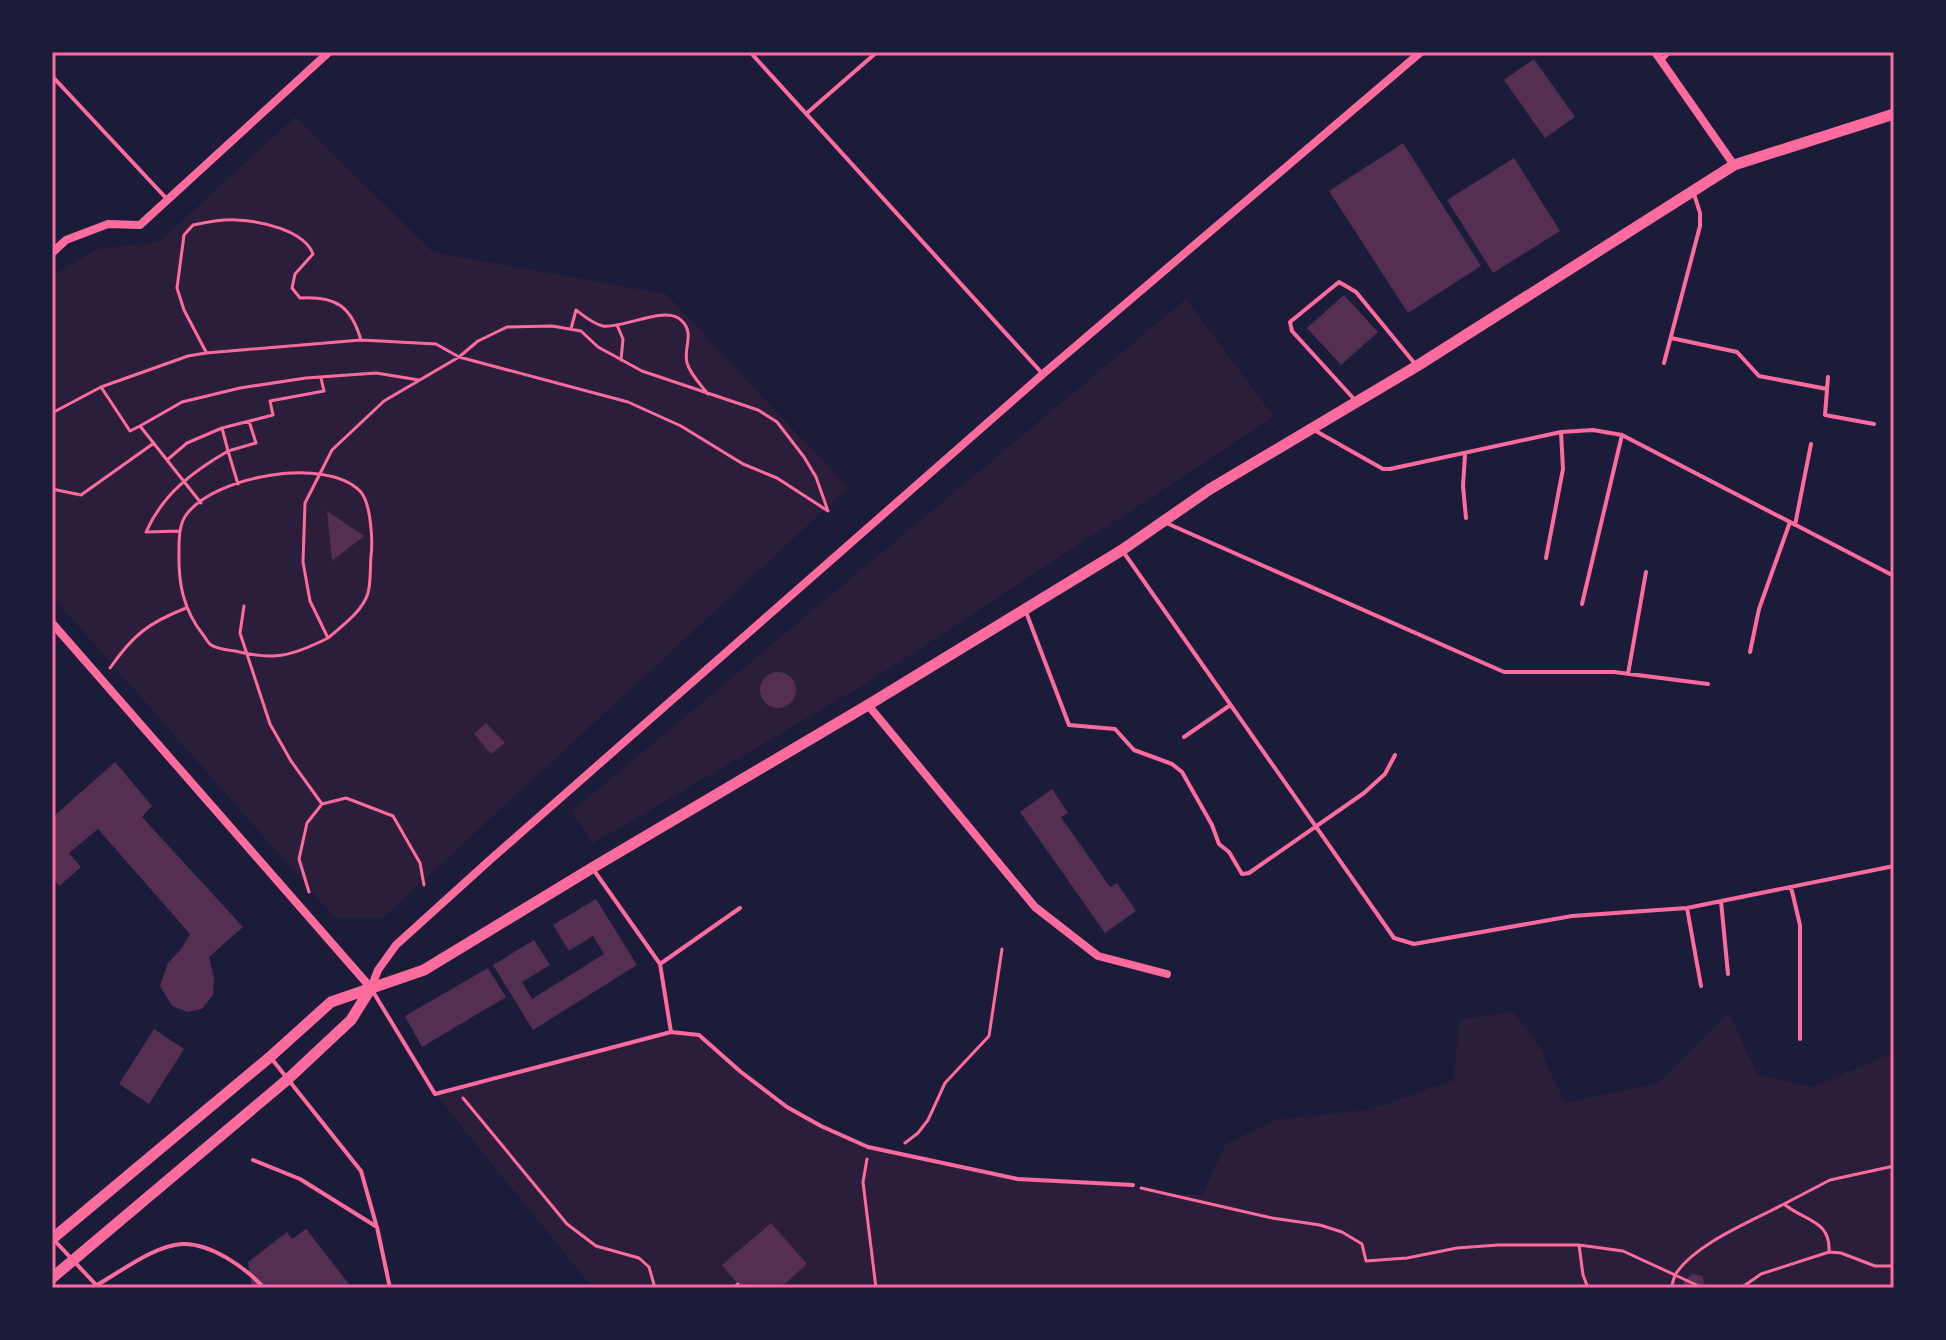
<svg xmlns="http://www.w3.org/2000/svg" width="1946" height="1340" viewBox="0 0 1946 1340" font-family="'Asap Condensed',sans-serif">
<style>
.green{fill:#2a1e3b}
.building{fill:#542f53}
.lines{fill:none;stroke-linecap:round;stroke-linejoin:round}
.path{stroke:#ff6b9d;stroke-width:3}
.service{stroke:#ff6b9d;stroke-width:4}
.minor{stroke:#ff6b9d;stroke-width:8}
.tertiary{stroke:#ff6b9d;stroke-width:11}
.neatline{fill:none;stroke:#ff6b9d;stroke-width:3}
</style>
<rect width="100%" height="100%" fill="#1b1b3a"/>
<path class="green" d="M295,117L433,252L666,294L848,488L383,918H335L52,596V276L97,249L159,242Z
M1186,299L1274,417L867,683L592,844L572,811Z
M1513,1012L1538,1044L1565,1103L1659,1083L1729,1013L1757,1074L1813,1087L1894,1052V1288H593L435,1094L671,1032L699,1035L741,1072L787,1107L821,1126L868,1147L1018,1179L1133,1185L1162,1194L1202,1195L1226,1144L1275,1120L1372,1109L1454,1080L1459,1020Z"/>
<path class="building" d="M1534,59L1575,117L1545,138L1504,80Z
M1403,143L1481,266L1408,313L1329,191Z
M1514,158L1560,231L1493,273L1447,200Z
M1344,295L1378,332L1341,365L1307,328Z
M327,511L364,536L332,561Z
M760 690a18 18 0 1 1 36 0a18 18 0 1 1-36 0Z
M486,723L505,743L491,754L474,734Z
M115,762L152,806L142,817L243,927L209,957L214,978L213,995L202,1009L188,1012L172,1006L160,986L168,963L181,949L190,934L98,829L69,853L81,867L59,886L52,878V814L54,816Z
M1052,789L1068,813L1061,817L1110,887L1117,883L1136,911L1105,933L1020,812Z
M596,899L637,965L533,1030L493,965L534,940L550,965L522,982L532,999L604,954L593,936L569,951L553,925Z
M488,968L506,997L422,1047L405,1016Z
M154,1029L184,1049L149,1104L119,1084Z
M771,1223L807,1264L780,1288H741L722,1265Z
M306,1229L352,1288H252L248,1262L287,1232L292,1239Z
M1692,1274L1702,1276L1706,1288H1683L1684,1281Z"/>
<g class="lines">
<path class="path" d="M617,325L623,339L621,360
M571,329L576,310C584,316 593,324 603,326C624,329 666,304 682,321C695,334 683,348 687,363C690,374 701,385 708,394
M206,352L184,310L177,288L184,235L193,225C207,222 222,219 237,220C260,221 304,230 313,254L295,274L292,288L300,298C336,296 351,306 361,340
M101,387L188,356L206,353L361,340L436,344L459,357L628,402L681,426L743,464L777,478L828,511
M52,413L101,387L130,431L140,426L201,503
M140,426L182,402L240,388L306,378L376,373L419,380
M222,428L273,415L270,401L324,391L321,378
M167,460L187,443L222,428L228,451L256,443L249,421
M52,489L81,495L154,443
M179,531L146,532C163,494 192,472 228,451L238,484
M244,606L240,633L270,724L291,761L322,804
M328,638C292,656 274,661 235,651C228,650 217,649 211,645C208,643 206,639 204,636C183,610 178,583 179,550C179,539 179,525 186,515C214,476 325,456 360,491C371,502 373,542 371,556C370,568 371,582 368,593C362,612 343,625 328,638L310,601L303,562L305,503L332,450L384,401L459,357L478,341L507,327L552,326L581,331L598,347L642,371L758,410L777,422L804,457L816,477L828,511
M110,668C133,635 148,623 186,608
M309,892L299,859L307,823L322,804L346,798L393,816L420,863L424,885
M463,1098L567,1224L596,1246L639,1258L649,1267L655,1288
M905,1143L918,1133L928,1120L945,1083L989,1036L1002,949
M867,1159L863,1182L876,1288
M1141,1188L1272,1218L1320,1225L1342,1232L1362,1244L1366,1261L1407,1258L1457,1248L1498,1245H1579L1623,1251L1675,1275L1671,1288
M1784,1204L1830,1180L1894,1166
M1579,1245L1583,1275L1588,1288
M733,1288L738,1284
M1703,1288L1675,1275C1694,1244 1752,1221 1784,1204C1804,1221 1831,1220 1829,1252
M1741,1288L1761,1274L1829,1252L1841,1253L1875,1266H1894"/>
<path class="service" d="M750,52L1041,372
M1663,59L1670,52
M52,76L166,198
M807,113L877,52
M1671,338L1737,352L1759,376L1827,389
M1664,363L1700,226V213L1694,194
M1828,377L1825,415L1874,424
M1354,399L1292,331L1290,322L1339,282L1356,292L1416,365
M1314,430L1383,469H1390L1561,432L1593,430L1622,435L1894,576
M1465,455L1463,486L1466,518
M1164,522L1504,672H1614L1708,684
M1795,525L1811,444
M1122,550L1394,938L1414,944L1572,916L1687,908L1894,866
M1546,558L1563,469L1561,432
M1582,604L1622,435
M1026,612L1069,725L1115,729L1134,750L1172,764L1182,772L1212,825L1219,844L1229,852L1242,874L1249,873L1364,793L1385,774L1395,755
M1750,652L1759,609L1790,522
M1628,674L1646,572
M1184,737L1229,706
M593,869L660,964L671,1032L699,1035L741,1072L787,1107L821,1126L868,1147L1018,1179L1133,1185
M1791,887L1800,925V1039
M1721,901L1728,974
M1687,908L1701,986
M660,964L740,908
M372,990L435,1094L671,1032
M271,1058L361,1171L376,1224
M253,1160L300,1179L377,1227L390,1288
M54,1240L99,1288
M97,1285C122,1271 153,1246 182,1244C211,1243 246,1268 264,1288"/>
<path class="minor" d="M1655,52L1734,165
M52,253L66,240L108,224L140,225L329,52
M52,623L371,988L378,970L396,945L491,859L1043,374L1421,52
M868,705L1035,907L1098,956L1167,974"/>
<path class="tertiary" d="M52,1239L270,1057L331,1002L424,970L592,868L868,705L1122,550L1210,489L1417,366L1734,165L1894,114
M52,1278L288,1079L351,1020L371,988"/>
</g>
<rect width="1946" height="1340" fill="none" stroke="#1b1b3a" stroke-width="108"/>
<rect x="54" y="54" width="1838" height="1232" class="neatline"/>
</svg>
